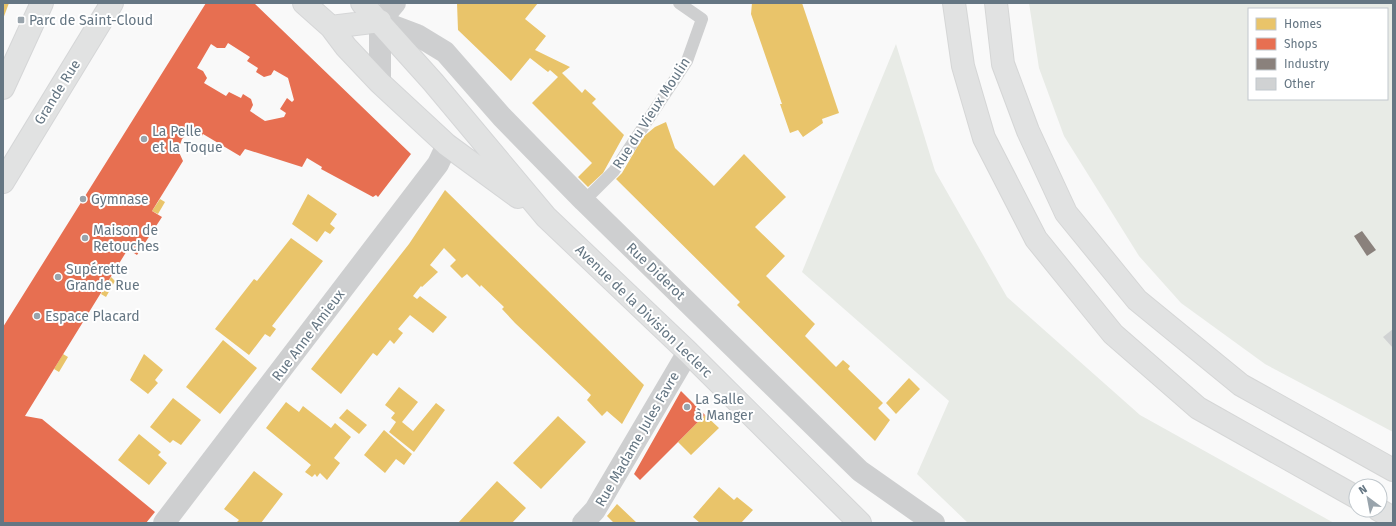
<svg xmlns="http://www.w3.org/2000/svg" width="1396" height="526" viewBox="0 0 1396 526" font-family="'Fira Sans',sans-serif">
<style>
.green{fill:#e8ebe6;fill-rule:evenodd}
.homes{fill:#e9c46a}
.shops{fill:#e76f51;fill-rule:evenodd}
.industry{fill:#8a817c}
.building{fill:#d0d2d3}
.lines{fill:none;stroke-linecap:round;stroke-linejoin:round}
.secondary-casing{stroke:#d5d6d7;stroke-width:24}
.primary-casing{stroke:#d5d6d7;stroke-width:24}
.trunk-casing{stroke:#d5d6d6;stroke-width:24}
.service{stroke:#cecfd0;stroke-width:12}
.minor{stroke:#cecfd0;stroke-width:22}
.secondary{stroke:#e1e2e2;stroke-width:22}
.primary{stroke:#e1e2e2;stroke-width:22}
.trunk{stroke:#e1e2e2;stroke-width:22}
.poi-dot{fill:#99a4ac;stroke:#fff;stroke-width:1.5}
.labels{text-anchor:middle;stroke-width:4;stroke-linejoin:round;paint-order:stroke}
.poi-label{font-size:14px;fill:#657683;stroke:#fff;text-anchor:start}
.street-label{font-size:14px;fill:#657683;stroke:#fff}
</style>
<rect width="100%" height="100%" fill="#f9f9f9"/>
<path class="green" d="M1029,3H1393V432L1265,364L1181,303L1139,256L1064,136L1039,68ZM1249,9H1387V99H1249Z
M896,44L935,171L1007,297L1140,415L1334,523H968L917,474L949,401L802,272Z"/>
<path class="homes" d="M3,3H9L3,19Z
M457,3H538L525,19L546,36L535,50L570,67L562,73L582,93L585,89L596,99L592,103L624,135L603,173L588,187L578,177L592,163L532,103L558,77L550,70L548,72L530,58L511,81L458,30Z
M752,3H802L839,113L822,119L823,123L803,137L798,130L790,133L780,104H782L751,14Z
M666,122L675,148L714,186L744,154L786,197L755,227L785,256L766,276L815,324L805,336L836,367L843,360L850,366L848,369L883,403L878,408L890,420L875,441L737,305L740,302L616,179L622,173L643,137L655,127Z
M445,190L644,385L622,424L607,411L602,416L587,400L591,395L515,323L502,309L504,307L481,285L480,287L467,274L462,278L450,266L456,260L444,248L430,265L438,272L422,287L421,286L413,296L417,299L420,296L447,317L433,333L410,315L398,329L403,333L394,344L390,340L377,356L373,353L341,394L311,369L409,244Z
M308,194L337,214L330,224L335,228L330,234L325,231L317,242L292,224Z
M160,199L165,202L158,214L152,211Z
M291,238L323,261L272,326L276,329L270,337L265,334L249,355L215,329L254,279L257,281Z
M111,277L115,281L106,297L101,294Z
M223,340L257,368L220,414L186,387Z
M63,354L68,357L59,372L54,369Z
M144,354L163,370L155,380L158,383L148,394L130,380Z
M909,378L920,389L896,414L886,403Z
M399,387L418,402L402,422L413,431L436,403L445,410L414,452L389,432L396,422L391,418L395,413L385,405Z
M173,398L201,420L181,445L173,440L170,443L150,427Z
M286,402L299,412L303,406L331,428L335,423L351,437L334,458L340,463L327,480L320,473L317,477L315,474L312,477L305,472L311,465L266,428Z
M347,409L367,425L359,434L339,418Z
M705,415L719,428L691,455L678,442Z
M558,416L586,442L541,489L513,463Z
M384,430L412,454L404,465L396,459L385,473L364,455Z
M139,434L161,452L158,455L167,463L149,485L118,460Z
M254,471L283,494L261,523H236L239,520L224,509Z
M497,481L526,508L512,523H458Z
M719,487L734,500L737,497L753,510L741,523H700L693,517Z
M617,504L637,523H614L607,516Z"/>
<path class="shops" d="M206,3H254L411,154L378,197L376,195L373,197L321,169L322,167L307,158L302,167L245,149L240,156L203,134L202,136L189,133L182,139L178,150L183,161L152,211L162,217L137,255L128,249L25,416L42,419L155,512L146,523H3V327ZM228,43L250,57L247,61L258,68L256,72L264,77L271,75L274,70L288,78L294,100L292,102L287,98L280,109L286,113L284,117L265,121L250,111L253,105L251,99L243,94L241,98L229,92L226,96L204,83L207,78L203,71L197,68L211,44L217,48H225Z
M681,391L705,415L640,480L634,474Z"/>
<path class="industry" d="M1362,231L1376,250L1367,256L1354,236Z"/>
<path class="building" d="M1393,329V348L1383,337Z"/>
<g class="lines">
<g class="secondary-casing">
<path id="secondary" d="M304,3L331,27L346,47L380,83L447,145L518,197
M362,3L433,82L546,217L688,352L860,523
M331,27L380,21"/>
</g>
<g class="primary-casing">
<path id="primary" d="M3,88L42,3
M3,182L112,3"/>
</g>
<g class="trunk-casing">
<path id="trunk" d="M954,3L963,66L984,138L1036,239L1113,334L1198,408L1356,497
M996,3L1003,64L1028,131L1066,213L1137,300L1241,385L1393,470
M1379,510L1393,518"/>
</g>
<path class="service" d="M584,201L614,171L687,61L702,19L679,3"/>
<path class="minor" d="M380,21L417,35L445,52L502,117L584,201L860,471L934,523
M380,21V83
M380,21L395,3
M164,523L438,164L447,145
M583,523L595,510L688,352"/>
<use href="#secondary" class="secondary"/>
<use href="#primary" class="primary"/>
<use href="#trunk" class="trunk"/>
</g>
<g class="poi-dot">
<rect x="17" y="16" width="8" height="8" rx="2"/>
<circle cx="144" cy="139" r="4"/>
<circle cx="83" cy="199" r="4"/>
<circle cx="85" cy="238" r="4"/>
<circle cx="58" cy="277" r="4"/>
<circle cx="37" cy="316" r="4"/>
<circle cx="687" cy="407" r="4"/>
</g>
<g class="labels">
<g class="poi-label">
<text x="29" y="25">Parc de Saint-Cloud</text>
<text x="152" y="136">La Pelle<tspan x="152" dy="16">et la Toque</tspan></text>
<text x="91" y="204">Gymnase</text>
<text x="93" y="235">Maison de<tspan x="93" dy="16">Retouches</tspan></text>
<text x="66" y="274">Supérette<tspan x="66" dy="16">Grande Rue</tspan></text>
<text x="45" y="321">Espace Placard</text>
<text x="695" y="404">La Salle<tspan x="695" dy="16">à Manger</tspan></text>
</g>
<g class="street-label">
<text transform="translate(57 92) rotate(-58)" y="5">Grande Rue</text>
<text transform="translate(651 113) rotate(-57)" y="5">Rue du Vieux Moulin</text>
<text transform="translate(656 271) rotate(44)" y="5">Rue Diderot</text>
<text transform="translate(644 311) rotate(44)" y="5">Avenue de la Division Leclerc</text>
<text transform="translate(308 335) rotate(-53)" y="5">Rue Anne Amieux</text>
<text transform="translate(637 439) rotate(-60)" y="5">Rue Madame Jules Favre</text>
</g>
</g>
<rect width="1396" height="526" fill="none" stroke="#657683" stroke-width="8"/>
<rect x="1248" y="8" width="140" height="92" fill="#ffffff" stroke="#c1c8cd"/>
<rect x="1256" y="18" width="20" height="12" fill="#e9c46a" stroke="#c1c8cd"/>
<text x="1284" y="28" font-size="12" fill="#657683">Homes</text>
<rect x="1256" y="38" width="20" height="12" fill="#e76f51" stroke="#c1c8cd"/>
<text x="1284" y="48" font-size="12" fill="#657683">Shops</text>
<rect x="1256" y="58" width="20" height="12" fill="#8a817c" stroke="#c1c8cd"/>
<text x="1284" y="68" font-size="12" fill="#657683">Industry</text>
<rect x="1256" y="78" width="20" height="12" fill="#d0d2d3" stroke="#c1c8cd"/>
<text x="1284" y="88" font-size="12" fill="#657683">Other</text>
<g transform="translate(1368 498) rotate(328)"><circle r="19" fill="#ffffff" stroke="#c1c8cd"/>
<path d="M0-3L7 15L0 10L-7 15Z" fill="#99a4ac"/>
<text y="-6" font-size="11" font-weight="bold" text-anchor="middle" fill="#657683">N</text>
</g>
</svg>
